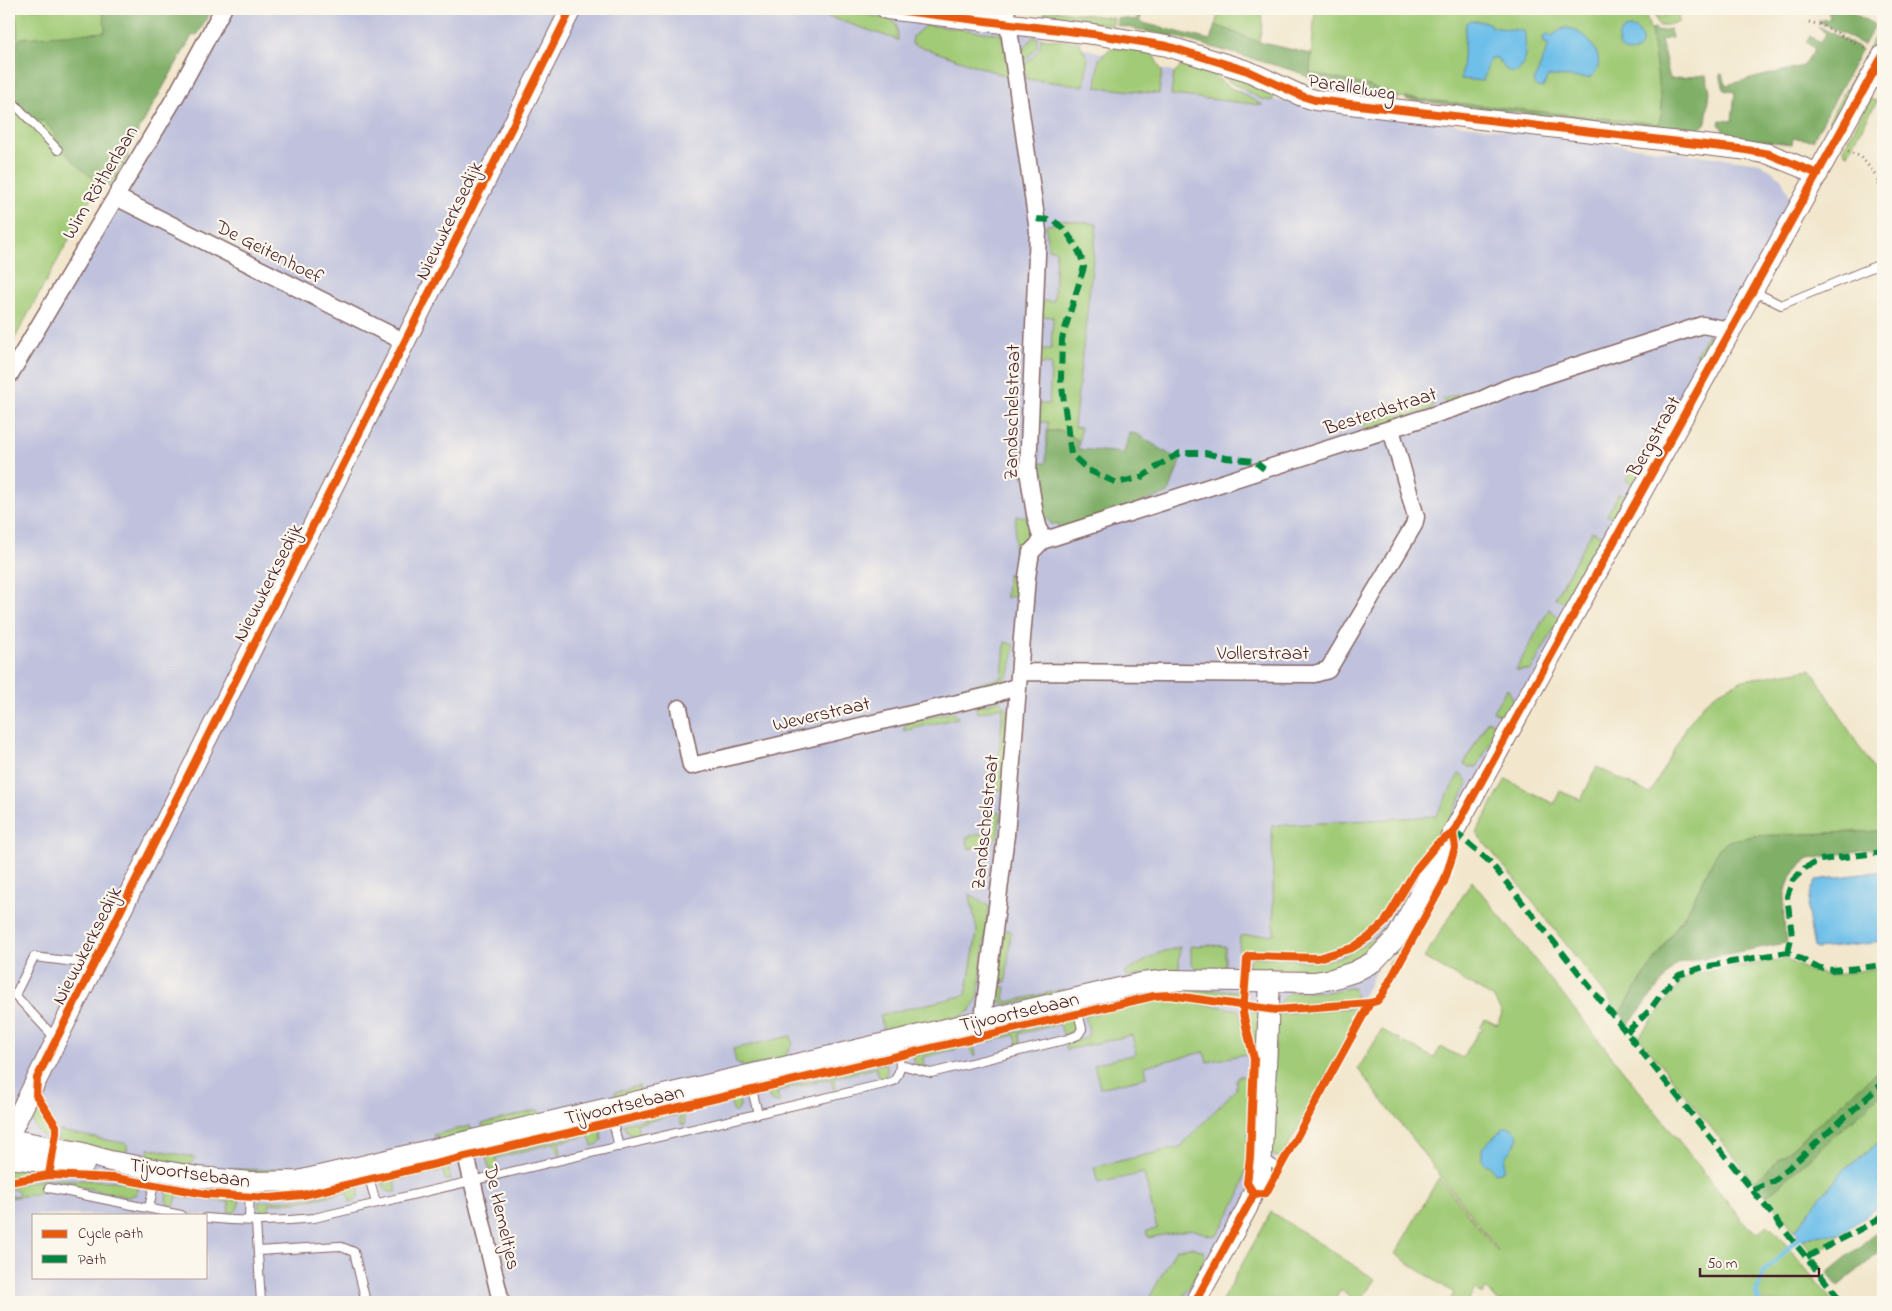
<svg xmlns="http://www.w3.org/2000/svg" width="1892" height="1311" viewBox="0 0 1892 1311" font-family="'Indie Flower',sans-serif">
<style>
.industrial{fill:#c0c2dd;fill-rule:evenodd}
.green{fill:#a1cb77;stroke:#767551}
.forest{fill:#80af68;stroke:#65674a}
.water{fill:#6ebfe9;stroke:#5c6f8a}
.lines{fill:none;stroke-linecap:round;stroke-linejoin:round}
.stream{stroke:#6ebfe9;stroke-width:5}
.service-casing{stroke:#856564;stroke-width:10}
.minor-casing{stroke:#856564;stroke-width:19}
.tertiary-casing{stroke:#856564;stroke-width:22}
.path{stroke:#856564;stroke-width:3;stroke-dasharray:1 4;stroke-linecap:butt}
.service{stroke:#fff;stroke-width:8}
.minor{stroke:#fff;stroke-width:16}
.tertiary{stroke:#fff;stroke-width:20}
.quiet{stroke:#00873e;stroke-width:6;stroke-dasharray:12 6;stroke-linecap:butt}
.cycleway-casing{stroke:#fbf7ec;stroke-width:11}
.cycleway{stroke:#e8590c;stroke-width:8}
.labels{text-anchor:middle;stroke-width:4.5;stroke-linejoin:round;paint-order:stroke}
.street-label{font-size:20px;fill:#4a1f2b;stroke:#fbf7ec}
</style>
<rect width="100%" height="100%" fill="#fbf7ec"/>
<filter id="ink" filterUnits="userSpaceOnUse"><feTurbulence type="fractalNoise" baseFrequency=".02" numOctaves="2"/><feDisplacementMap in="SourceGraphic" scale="10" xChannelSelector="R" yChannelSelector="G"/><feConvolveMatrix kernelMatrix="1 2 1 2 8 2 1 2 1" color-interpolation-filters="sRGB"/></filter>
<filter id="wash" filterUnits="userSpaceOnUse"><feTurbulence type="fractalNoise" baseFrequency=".0096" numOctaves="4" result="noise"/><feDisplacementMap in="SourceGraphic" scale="20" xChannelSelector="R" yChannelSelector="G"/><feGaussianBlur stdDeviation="1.12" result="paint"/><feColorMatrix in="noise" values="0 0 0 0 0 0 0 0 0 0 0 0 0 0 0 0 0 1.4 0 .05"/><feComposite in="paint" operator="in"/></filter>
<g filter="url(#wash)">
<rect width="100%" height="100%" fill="#f2e7cd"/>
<path class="industrial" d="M228,9H1015L1016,30L1284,102L1761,163L1781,178L1793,202L1197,1302H9V390L187,88ZM34,1215H206V1277H34Z"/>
<path class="green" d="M9,9H204L102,179L9,349Z
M805,9H836L893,20L897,27L898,40Z
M1045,9L1114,18L1113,25L1044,16Z
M1220,9H1261L1262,25L1259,42L1215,25Z
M1315,9H1644L1652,35L1662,110L1659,124L1397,97L1369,86L1310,73Z
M1653,9H1656L1659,17L1695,9H1706L1678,15L1679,22L1659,27Z
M1882,24L1883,25V36L1875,52L1868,48Z
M926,25L1001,34L1008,53L1009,77L912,44L913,36Z
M1033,37L1038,38L1037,48L1020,64L1019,54Z
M1041,38L1079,42L1088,58L1084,86L1026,79L1024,65L1040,49Z
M1113,46L1152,53L1162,71L1159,94L1096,87L1099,59Z
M1186,62L1208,70L1224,84L1263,105L1171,95L1174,73Z
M1857,69L1863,73L1835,124L1829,120Z
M1223,71L1274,96L1272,101L1261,99L1226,80L1221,76Z
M1870,99L1877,101L1848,154L1845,153L1844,147Z
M1056,219L1097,224L1074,427L1081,428L1079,441L1063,431H1047L1048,422H1037L1038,404H1049L1051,364H1039V349H1051L1053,317L1041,316L1042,301H1054L1056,250L1048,249L1046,225L1056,224Z
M1708,334L1712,342L1704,357L1696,354Z
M1491,384L1492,388L1446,405L1443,399Z
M1434,402L1432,409L1367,430L1361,425Z
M1654,431L1661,435L1633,485L1626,480Z
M1619,493L1627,496L1614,519L1607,515Z
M1016,516L1031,517L1032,531L1022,543L1019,552H1014Z
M1592,531L1604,537L1569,601L1562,602L1555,598Z
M1007,575L1020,576L1018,594L1006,598Z
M1549,609L1560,618L1531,670H1516Z
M1005,642L1014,645C1010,690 1002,684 963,694L958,688L1002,678Z
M1811,669L1883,785V831L1753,836L1729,841L1719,848L1691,905L1620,1013L1517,882L1476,833L1506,779L1554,804L1560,791L1581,800L1597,767L1650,794L1688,724L1704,704L1719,691L1743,680Z
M1507,688L1514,700L1505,717L1493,711Z
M1000,700L1009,711L1003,790H996L1003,707L977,713L976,707Z
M953,712L958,718L903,731L907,722Z
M1488,720L1499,727L1477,767H1470L1464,764Z
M1459,774L1464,777L1468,784C1457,803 1448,826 1434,844C1428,852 1420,859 1414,867C1403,883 1397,902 1386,917C1369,939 1341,954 1314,956L1239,951L1240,936L1274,934L1272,826L1436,816Z
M994,811L1001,812L998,837L989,844L969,849L966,837L992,831Z
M1419,869L1422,870C1398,915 1377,959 1322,971C1298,976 1272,972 1248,972L1249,960L1251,957C1273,956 1295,961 1316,961C1343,961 1372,942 1389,922C1401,906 1409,886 1419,869Z
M1439,879L1442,880L1392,970L1387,966L1400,949Z
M1472,881L1746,1225L1758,1233L1768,1225L1779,1236L1833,1302H1499L1486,1289L1482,1295L1475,1289L1468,1302H1449L1454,1293L1395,1254L1439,1177L1497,1251L1498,1250L1358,1069L1382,1030L1401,1040L1399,1043L1401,1044L1403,1042L1434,1058L1440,1048H1443L1462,1058L1479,1031L1482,1032L1483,1030L1480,1028L1485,1019L1497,1025L1502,1013L1493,997L1424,958Z
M970,894L989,906L978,998L971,1010L962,1016L891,1033L883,1029L880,1015L966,995L977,932Z
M1006,930L1011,931L1006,982L994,981L995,977L999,976L1004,939L1000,937V933Z
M1208,945L1225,946V966L1220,970H1198L1191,963V946Z
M1180,947L1179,969L1157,971L1129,977L1124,973L1159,953Z
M1785,959L1807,970L1829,976L1883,967V1066L1754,1182L1639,1037L1683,980L1693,974Z
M994,985L1006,987L1004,999L1008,1002L1065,989V992L1008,1005C997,1002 994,995 994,985Z
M1354,987L1356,1000L1276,1006L1290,992H1328Z
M1150,989L1242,991L1240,1002L1162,991L1121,1000L1120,995Z
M1159,999H1172L1239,1010L1250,1053L1207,1062L1204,1052L1145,1066L1147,1077L1100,1088L1094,1064L1136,1054L1132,1035L1066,1050L1065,1045L1087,1037L1089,1031L1085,1016Z
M1352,1008L1358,1010L1359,1017L1281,1159L1271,1154L1276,1014Z
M1063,1010L1068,1012L1002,1028L1000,1026V1024Z
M1248,1011L1261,1013L1257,1054L1246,1016V1012Z
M1074,1018L1075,1024L1073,1031L1063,1035L1060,1024L1019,1034L1021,1045H1018L1015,1035L974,1045L976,1056H973L970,1046L923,1057L924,1068C916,1066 915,1064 913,1056Z
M977,1032L975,1034L914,1048L917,1044Z
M791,1036L793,1044L783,1059L745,1067L736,1062L733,1049Z
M875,1054L879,1056L767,1083L768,1081Z
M886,1063C888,1070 888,1076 880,1079L876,1068L834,1078L836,1089H833L831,1079L777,1091L779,1103L773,1102L770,1100L767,1091Z
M1239,1076H1250L1247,1164L1240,1194L1218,1234L1212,1236L1192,1229L1148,1238L1146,1231L1157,1229L1144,1173L1098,1183L1094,1167L1180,1147L1236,1089V1080Z
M639,1086L640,1092L616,1097L615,1092Z
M709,1092L710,1096L627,1116L628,1114Z
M1883,1092V1139L1841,1173L1814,1205L1795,1231L1766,1197Z
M739,1097L740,1108L734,1113L730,1102L683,1113L685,1125L681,1124L679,1114L637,1124L639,1134L638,1136L629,1134L624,1124Z
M36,1099L53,1128L51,1141C32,1130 28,1120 36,1099Z
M538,1110L540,1115L485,1129L481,1124Z
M591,1121L595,1123L489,1148L491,1146Z
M470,1126L473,1130L440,1140L433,1135Z
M601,1130L602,1140L597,1145L592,1146L589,1136L559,1142L561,1154H558L555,1143L496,1158L498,1169L490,1171L486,1157Z
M60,1131L128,1144L126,1155L57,1142Z
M149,1148L196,1158L189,1166L147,1159Z
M9,1166L45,1172L9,1178Z
M290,1166L291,1173L228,1172L227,1169L269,1170Z
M448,1166L451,1180H445L443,1170L395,1181L397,1192H389L384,1188L383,1181Z
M53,1167C70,1168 126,1164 136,1178L117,1174L54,1172Z
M348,1178L352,1180L306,1191L260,1194L265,1191Z
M45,1179L116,1181L139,1186L137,1194L128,1197L47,1180L44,1193L9,1198V1195L17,1196L19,1191L9,1188V1186Z
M177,1183L233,1189L240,1193L173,1185Z
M359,1187V1196L352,1202H350L348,1192L304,1201L269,1204V1215L263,1214L259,1208L258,1202L309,1198Z
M167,1191L196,1196L240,1200C238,1208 237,1213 229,1214V1202L177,1196L174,1207L170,1206L166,1201Z
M1271,1212L1375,1279L1360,1302L1341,1290L1333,1302H1221Z
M1841,1234L1814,1256L1804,1243V1239L1811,1236Z
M1191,1247L1203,1251L1205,1258L1181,1302H1147L1176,1249Z"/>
<path class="forest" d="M9,9H15C16,24 22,43 9,55Z
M103,9H212L198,34L192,36L127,151L128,157L110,187C86,178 71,158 54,140L55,134L44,121H35L9,93V58L16,51L20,38L105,32Z
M1138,9H1144L1139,22L1210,40L1215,25L1259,42L1311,54L1310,73L1369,86L1397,97V99L1338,92L1295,71L1180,38L1116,25L1117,18L1137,20Z
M1828,9H1846L1875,25L1864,45L1818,21L1830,19Z
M1818,26L1862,49L1813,140L1793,138L1792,144L1728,137L1719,124L1720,120L1732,121L1735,92L1724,90L1720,74H1723L1726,85L1803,66L1815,49L1806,42L1810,36L1819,43L1826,34Z
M1655,28L1656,32L1670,29L1672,38L1661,40L1670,79L1706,75L1710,91L1706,123L1695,133L1406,100V98L1659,124L1662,110L1651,30Z
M1047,431H1063L1079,441L1078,449L1124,453L1129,433L1137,434L1180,461L1170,490L1167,494L1059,529L1057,523L1052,525L1047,519L1041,518L1034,463H1046Z
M1883,831V847L1809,859C1778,879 1783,911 1786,943L1677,963L1629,1024L1620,1013L1691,905L1719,848L1729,841L1753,836Z
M1883,1066V1092L1766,1197L1754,1182Z
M1883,1227V1250L1838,1286L1827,1273Z"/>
<path class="water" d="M1471,20L1489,23L1491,27L1524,31C1527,41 1527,81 1508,71C1503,68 1501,62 1497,58H1490L1483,81L1461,79L1466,23Z
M1567,28C1587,31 1613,63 1589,78L1548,76L1543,88L1537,87L1534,82L1549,44L1544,43L1543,37L1547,34L1552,36L1561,29Z
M1618 40a12 12 0 1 1 24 0a12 12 0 1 1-24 0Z
M1883,871V942L1817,949L1814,948C1810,923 1802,902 1817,880Z
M1507,1127L1513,1129L1518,1134C1518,1141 1511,1153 1505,1157V1167L1501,1172L1495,1173L1490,1166L1485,1164L1482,1159V1148L1503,1128Z
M1883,1139V1203L1841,1234L1811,1236L1804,1239V1243L1795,1231L1814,1205L1841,1173Z"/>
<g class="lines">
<path class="stream" d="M1759,1302L1756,1293L1764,1272L1803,1234"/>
</g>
</g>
<g filter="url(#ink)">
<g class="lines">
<g class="service-casing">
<path id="service" d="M9,98L58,150
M1882,183L1883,182
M1753,291L1781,305L1878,265
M55,1038L15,995L34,957L92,964
M901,1065L931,1073L1068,1039L1078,1035L1082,1029L1075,1000
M749,1077L758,1114
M610,1110L619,1147
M1265,1159L1279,1168
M366,1167L376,1203
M49,1188L181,1215
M149,1208L157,1171
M206,1218C243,1222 278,1222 314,1218L884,1084L894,1081C904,1067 899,1059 895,1043
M249,1221L250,1183
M256,1222L261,1302
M258,1251L339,1246L354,1252L366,1302"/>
</g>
<g class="minor-casing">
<path id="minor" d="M116,197L405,342
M9,376L177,94L223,9
M1042,541L1483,399L1507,388L1702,325L1730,330
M1019,672L1314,674L1328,670L1414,525L1416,517L1391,429
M679,708L691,766L992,695L1018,686
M983,1019L1006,835L1027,577L1031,552L1042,541L1035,514L1028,471L1038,231L1006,9
M463,1142L501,1302"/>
</g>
<g class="tertiary-casing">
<path id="tertiary" d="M887,9L1093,34L1167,46L1248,71L1302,96L1315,100L1740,149L1769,154L1818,174
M9,1135L571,9
M9,1139L79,1152L110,1161L198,1177L250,1182L298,1181L1141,983L1169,980L1314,982L1332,979L1354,972L1373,962L1397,937L1454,831L1883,55
M9,1158L43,1162L85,1163
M1195,1302L1247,1208L1261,1172L1270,981"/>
</g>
<path class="path" d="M1809,22L1821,25L1867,49
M1848,151L1861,157L1875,174"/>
<use href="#service" class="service"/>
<use href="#minor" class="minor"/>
<use href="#tertiary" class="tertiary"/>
<path class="quiet" d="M1037,219C1041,220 1048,219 1053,221C1066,226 1082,254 1084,267L1062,339L1061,379L1071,454L1088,470L1117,483L1142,477L1164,462L1180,453H1205L1226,458L1254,461L1264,469
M1454,831L1490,862L1842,1302
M1788,952L1792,935L1787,896L1793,880L1805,868L1820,860L1883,852
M1627,1032L1649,1011L1663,992L1679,975L1704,967L1788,952L1816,967L1832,970L1860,968L1883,965
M1753,1190L1774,1181L1883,1083
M1807,1257L1874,1222L1883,1214"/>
<g class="cycleway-casing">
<path id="cycleway" d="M887,9L1093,34L1167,46L1248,71L1302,96L1315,100L1740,149L1769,154L1818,174
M49,1175L56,1133V1126L36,1095L37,1078L571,9
M9,1182L49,1175L115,1178L206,1194L269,1198L303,1195L1154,996L1169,995L1276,1010L1370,1003L1377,1001L1382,995L1444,882L1455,848L1453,833
M1254,1194L1247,1183L1250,1157L1254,1059L1243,1013L1247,959L1249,956L1318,958L1352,948L1369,937L1385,922L1417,868L1437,844L1453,833L1883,55
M1254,1194L1266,1193L1370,1003
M1195,1302L1254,1194"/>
</g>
<use href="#cycleway" class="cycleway"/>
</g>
</g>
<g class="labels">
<g class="street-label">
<text transform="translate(1352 86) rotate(9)" y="7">Parallelweg</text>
<text transform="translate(99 182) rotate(-59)" y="7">Wim Rötherlaan</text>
<text transform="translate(448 220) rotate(-64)" y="7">Nieuwkerksedijk</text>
<text transform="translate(270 251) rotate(27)" y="7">De Geitenhoef</text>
<text transform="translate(1380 410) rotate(-18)" y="7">Besterdstraat</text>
<text transform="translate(1011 412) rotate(-89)" y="7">Zandschelstraat</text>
<text transform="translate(1653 436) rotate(-61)" y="7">Bergstraat</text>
<text transform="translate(267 582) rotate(-63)" y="7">Nieuwkerksedijk</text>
<text x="1263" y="659">Vollerstraat</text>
<text transform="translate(821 713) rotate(-13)" y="7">Weverstraat</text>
<text transform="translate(984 822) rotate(-84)" y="7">Zandschelstraat</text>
<text transform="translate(86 945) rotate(-63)" y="7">Nieuwkerksedijk</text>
<text transform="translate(1019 1011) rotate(-13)" y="7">Tijvoortsebaan</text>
<text transform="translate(624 1104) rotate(-13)" y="7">Tijvoortsebaan</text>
<text transform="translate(190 1172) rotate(8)" y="7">Tijvoortsebaan</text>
<text transform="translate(503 1217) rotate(77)" y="7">De Hemeltjes</text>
</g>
</g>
<rect width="1892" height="1311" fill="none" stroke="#fbf7ec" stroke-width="30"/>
<rect x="32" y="1214" width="175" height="65" fill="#fbf7ec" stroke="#b4a19f"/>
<rect x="42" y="1230" width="25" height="8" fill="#e8590c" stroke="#b4a19f"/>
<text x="78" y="1238" font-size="15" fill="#4a1f2b">Cycle path</text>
<rect x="42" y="1255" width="25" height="8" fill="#00873e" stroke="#b4a19f"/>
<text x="78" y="1264" font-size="15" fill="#4a1f2b">Path</text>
<path d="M1700 1268v8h119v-8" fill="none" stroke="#4a1f2b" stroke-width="2.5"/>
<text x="1707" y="1268" font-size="15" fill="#4a1f2b" stroke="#fbf7ec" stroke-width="4" paint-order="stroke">50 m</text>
</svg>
